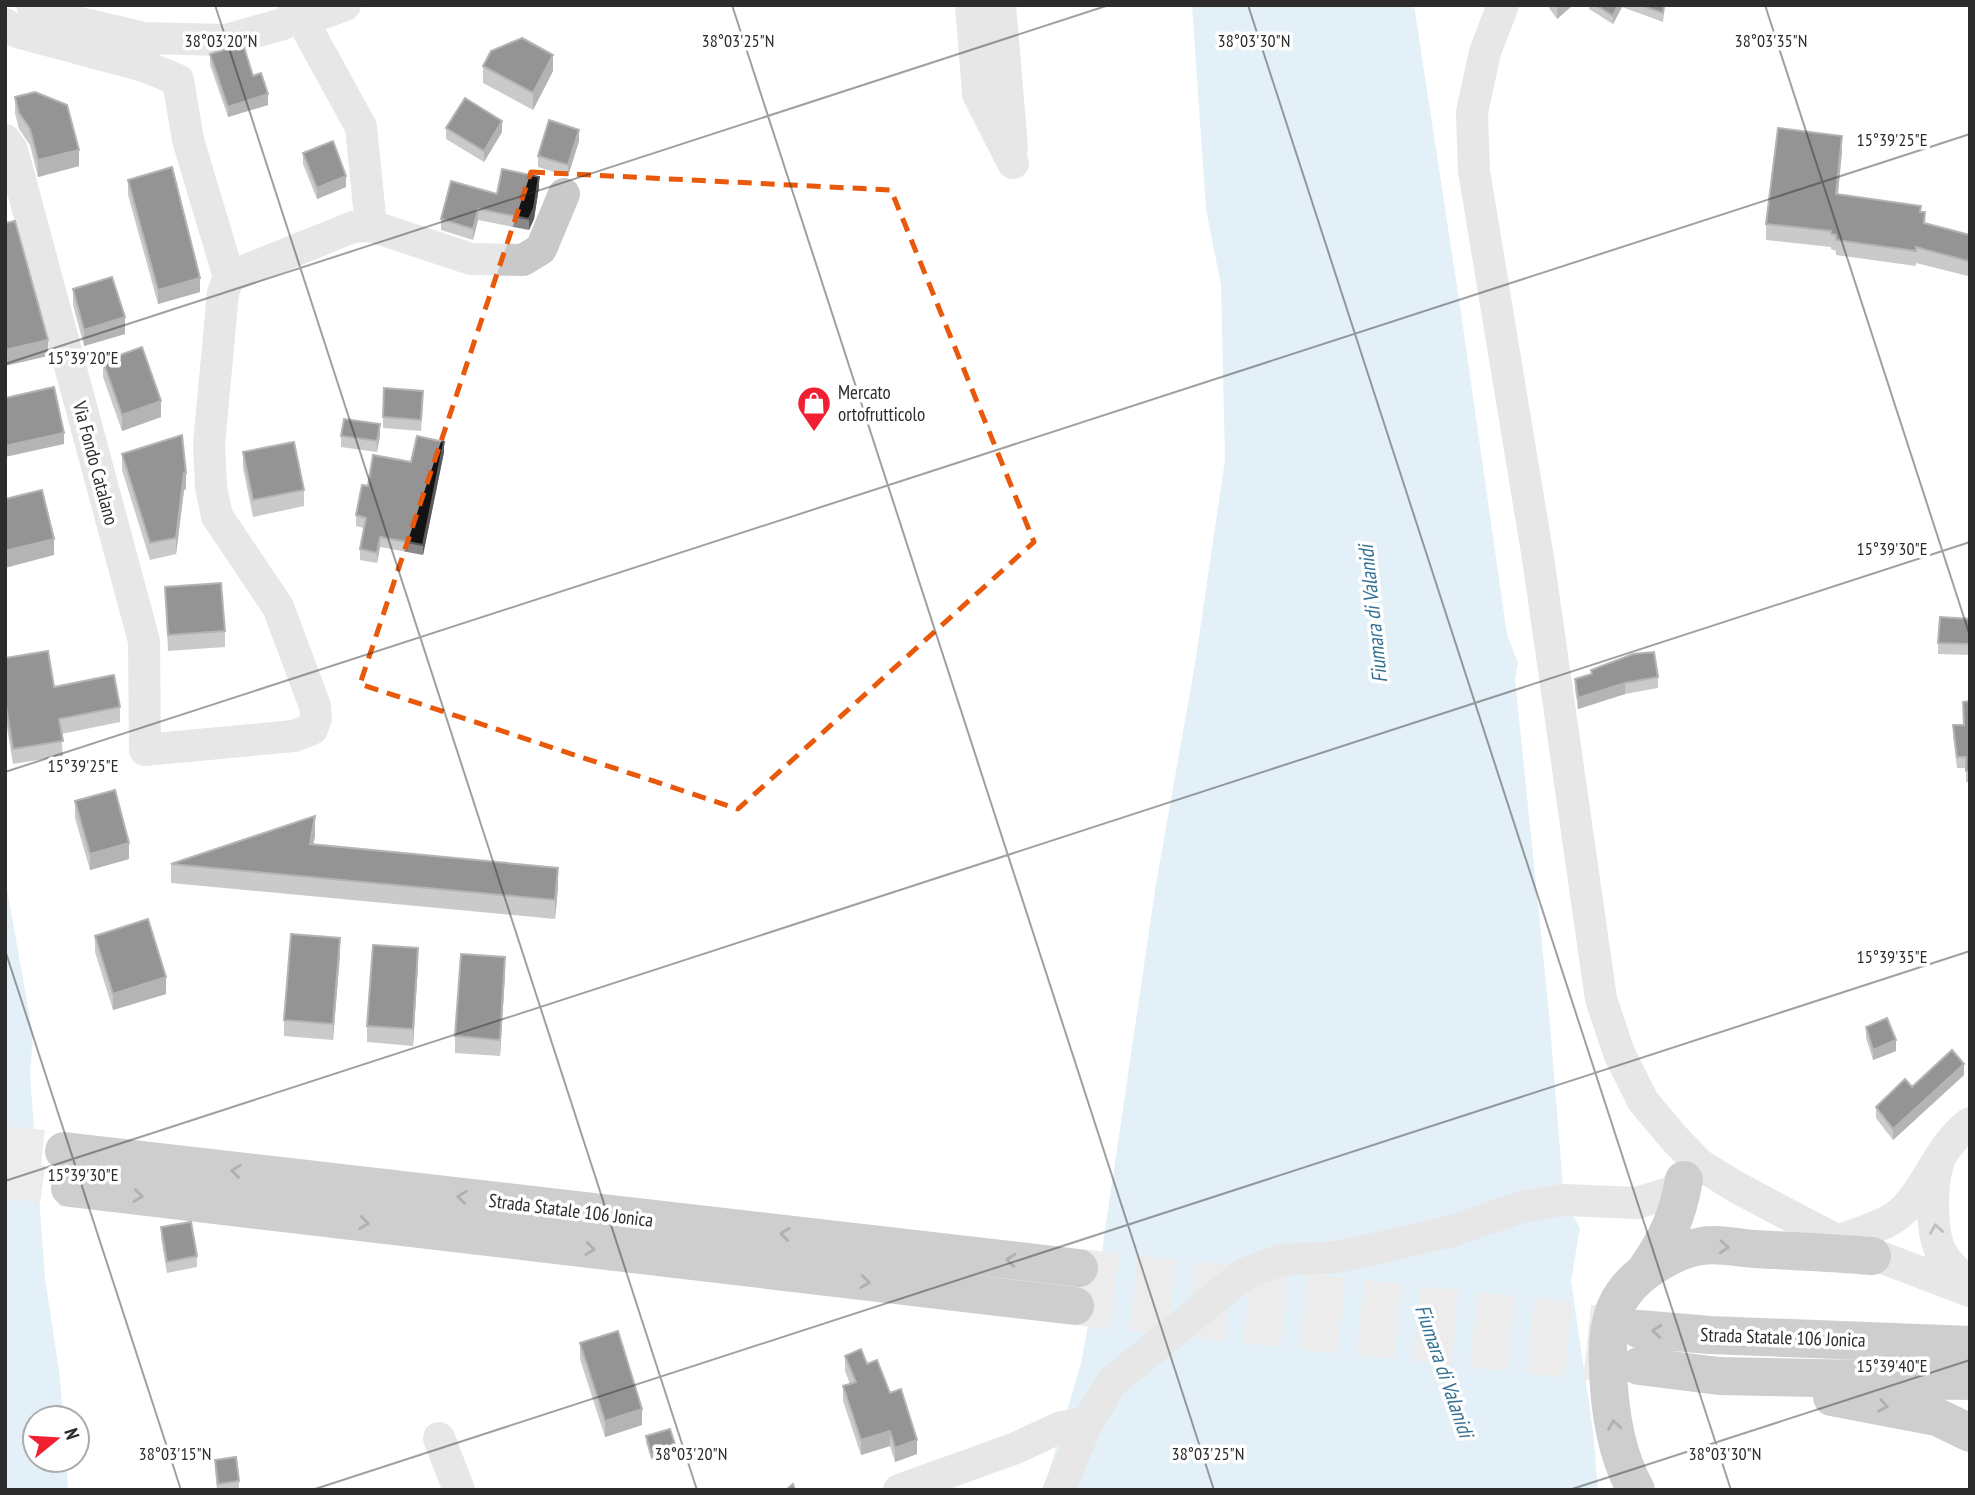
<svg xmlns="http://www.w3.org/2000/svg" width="1975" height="1495" viewBox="0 0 1975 1495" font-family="'PT Sans Narrow',sans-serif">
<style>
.water{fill:#c2dded}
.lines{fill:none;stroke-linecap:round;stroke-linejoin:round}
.highway-tunnel{stroke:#d5d5d5;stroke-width:38;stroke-dasharray:38 19;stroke-linecap:butt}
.minor{stroke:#c9c9c9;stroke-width:32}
.highway{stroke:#939393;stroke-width:38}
.wall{fill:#898989}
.shaded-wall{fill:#5a5a5a}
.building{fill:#131313;stroke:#5a5a5a;stroke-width:2}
.oneway{stroke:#505050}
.oneway2{stroke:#737373}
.marked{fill:none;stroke:#e8590c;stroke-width:5;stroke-dasharray:14 9;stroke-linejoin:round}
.ticks{fill:none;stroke:#2c2c2c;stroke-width:2;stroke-opacity:0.45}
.labels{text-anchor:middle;stroke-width:7;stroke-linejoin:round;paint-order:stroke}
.poi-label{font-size:19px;fill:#2c2c2c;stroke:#fff;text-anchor:start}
.street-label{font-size:19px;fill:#2c2c2c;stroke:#fff}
.water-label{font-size:21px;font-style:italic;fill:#357193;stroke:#fff}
.ticks-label{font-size:18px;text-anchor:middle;fill:#2c2c2c;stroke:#fff;stroke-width:7;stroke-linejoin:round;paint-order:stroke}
</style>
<rect width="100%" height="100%" fill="#fff"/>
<path class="water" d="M1192,5H1414L1460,306L1507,635L1518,663L1515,679L1549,1012L1564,1200L1580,1228L1571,1281L1593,1431L1598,1490H1041L1048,1475L1081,1363L1102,1251L1156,884L1195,664L1225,460L1221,285L1206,209Z
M5,878L33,1035L30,1074L45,1278L60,1378L63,1418H35V1460H66L68,1490H5Z"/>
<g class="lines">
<path class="highway-tunnel" d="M5,1145L64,1151
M5,1179L70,1188
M1079,1268L1639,1329
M1075,1306L1639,1366"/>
<path class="minor" d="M32,5L71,21L145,38L226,40L283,24
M294,5L361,127L371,226
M971,5L978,94L1013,163
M1000,5L1012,147
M1503,5L1485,52L1472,112L1474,171L1538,558L1601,999L1619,1053L1643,1101L1674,1138L1699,1164L1736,1187L1838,1241L1970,1291
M321,14L345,5
M5,24L17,32L144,66L178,80L188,140L229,277
M5,140L12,150L144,641L145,750L294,736L312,729L316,718L315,706L278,607L217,516L211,487L209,444L223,293L229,277L353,227L371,226L471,259L523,260L541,249L564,194
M1938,1164C1931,1185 1931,1233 1941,1252C1948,1265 1960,1275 1970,1286
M1838,1241C1857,1233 1883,1227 1899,1214C1928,1189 1938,1146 1970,1123
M439,1438L459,1490
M899,1490L1016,1448L1061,1427L1087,1423
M1059,1490L1087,1423L1112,1382L1244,1274L1281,1260L1338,1257L1452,1231L1521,1207L1564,1200L1637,1203L1672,1192L1694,1170"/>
<path class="highway" d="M64,1151L1079,1268
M70,1188L1075,1306
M1645,1271C1667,1239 1677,1218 1684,1180
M1639,1329L1710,1335L1970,1345
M1639,1366L1719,1376L1970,1381
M1832,1397L1937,1417L1970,1433
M1636,1490C1615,1453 1609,1408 1608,1366C1606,1318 1615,1289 1658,1263C1671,1255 1687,1248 1702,1246C1718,1243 1738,1248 1755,1249C1794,1251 1833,1253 1872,1256"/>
</g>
<path class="wall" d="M1547,5H1573L1557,19Z
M1589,5H1665L1663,22L1622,7L1613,24L1589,9Z
M210,54L253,76L268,105L228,117L210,65Z
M483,66L553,71L533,110L483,83Z
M15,97L79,166L38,177L30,145L19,129L15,113Z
M446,128L502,132L484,162L446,139Z
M579,141L568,176L538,167V156Z
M1842,151L1838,195L1921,212L1925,223L1970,235L1968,276L1916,263V266L1836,255V251L1831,249V247L1766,240V224Z
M303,153L346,187L317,199L303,164Z
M128,180L200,292L158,304L128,195Z
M539,187L534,219L529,230L478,220L473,240L441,230V219L497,194Z
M73,289L125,334L84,346L73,305Z
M103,361L161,417L122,431L103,377Z
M423,402L421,431L383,428V417Z
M380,435L377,452L341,447V436Z
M243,452L304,490V506L253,517L243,468Z
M444,452L423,555L380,547L377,563L360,560V549L364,528L356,526V515L368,486L411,462Z
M122,454L186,489L184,490L176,554L150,560L122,470Z
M165,587L225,631V647L168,651Z
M1970,619V655L1938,654V643Z
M5,658L54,687L120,707V722L61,734L63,756L13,764L5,715Z
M1591,670L1658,677V688L1625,694L1578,709L1575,690V679L1591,675Z
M1970,701V782H1966V768H1957L1953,736V725H1964Z
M75,801L129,859L90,870L75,818Z
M315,836L313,844L558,888L555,919L171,883V864Z
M95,936L166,994L113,1010L95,952Z
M340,954L333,1040L284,1036V1020Z
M418,964L413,1046L367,1042V1026Z
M505,974L500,1056L455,1053V1036Z
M1866,1027L1896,1051L1873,1060L1866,1038Z
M1964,1075L1893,1140L1876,1118V1107L1912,1087Z
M161,1227L197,1256V1267L167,1273L161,1238Z
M580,1343L642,1425L605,1437L580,1359Z
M845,1356L867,1364L890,1393L917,1454L895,1462L890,1446L861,1455L843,1401V1386L850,1384L845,1371Z
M646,1436L676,1452L651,1459L646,1442Z
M215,1460L239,1481V1490H217L215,1471Z"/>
<path class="shaded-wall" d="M1561,5H1573L1557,19V9Z
M1618,5H1622V7L1613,24V16Z
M553,55V71L533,110V93Z
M268,94V105L228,117V107Z
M502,121V132L484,162V151Z
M579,130V141L568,176V165Z
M1842,136V151L1836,210V194Z
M79,150V166L38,177V160Z
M346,176V187L317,199V188Z
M539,177V187L534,219L529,230V219Z
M478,209V220L473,240V229Z
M1970,254V270L1968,276V261Z
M200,278V292L158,304V290Z
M125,317V334L84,346V330Z
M48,340V356L5,366V350Z
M161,401V417L122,431V415Z
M380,424V435L377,452V441Z
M64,433V444L5,457V446Z
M444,442V452L423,555V545Z
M184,473H186V489L184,490L176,554V538Z
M380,537V547L377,563V553Z
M54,539V555L5,568V551Z
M1625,683V694L1578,709V698Z
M315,816V836L310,863V844Z
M129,843V859L90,870V854Z
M558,868V888L555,919V900Z
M340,938V954L333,1040V1024Z
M418,948V964L413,1046V1029Z
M505,957V974L500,1056V1040Z
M166,977V994L113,1010V994Z
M1896,1040V1051L1873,1060V1050Z
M1964,1064V1075L1893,1140V1129Z
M642,1409V1425L605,1437V1421Z
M890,1431V1446L861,1455V1440Z
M917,1440V1454L895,1462V1448Z
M676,1447V1452L651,1459V1454Z"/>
<path class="building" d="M1596,5H1618L1613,16Z
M1640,5H1664L1663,13Z
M522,38L553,55L533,93L483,66L491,51Z
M243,44L253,76L261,73L268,94L228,107L210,54Z
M35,92L67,105L79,150L38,160L30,129L19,113L15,97Z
M465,98L502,121L484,151L446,128Z
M549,120L579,130L568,165L538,156Z
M1778,128L1842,136L1836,194L1921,206L1920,212H1925L1924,223L1970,235V254L1968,261L1916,247V251L1836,240V235L1831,234V231L1766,224Z
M333,141L346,176L317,188L303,153Z
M172,167L200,278L158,290L128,180Z
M502,169L539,177L534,208L529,219L478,209L473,229L441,219L451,181L497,194Z
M15,221L48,340L5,350V223Z
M112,277L125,317L84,330L73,289Z
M142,347L161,401L122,415L103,361Z
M54,387L64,433L5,446V398Z
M384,388L423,391L421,420L383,417Z
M344,419L380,424L377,441L341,436Z
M182,435L186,473H184L176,538L150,543L122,454Z
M417,436L444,442L423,545L380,537L377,553L360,549L366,518L356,515L362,485L368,486L373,455L411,462Z
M294,442L304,490L253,500L243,452Z
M42,490L54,539L5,551V499Z
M221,583L225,631L168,635L165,587Z
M1940,617L1970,619V644L1938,643Z
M48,651L54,687L114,675L120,707L59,719L63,741L13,749L5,700V658Z
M1654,652L1658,677L1625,683L1578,698L1575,679L1592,674L1591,670L1633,654Z
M1970,701V771H1966V757H1957L1953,725H1964L1963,702Z
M115,790L129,843L90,854L75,801Z
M315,816L310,844L558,868L555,900L171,864Z
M148,919L166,977L113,994L95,936Z
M291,934L340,938L333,1024L284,1020Z
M373,945L418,948L413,1029L367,1026Z
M461,954L505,957L500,1040L455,1036Z
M1887,1018L1896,1040L1873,1050L1866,1027Z
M1952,1050L1964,1064L1893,1129L1876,1107L1905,1079L1912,1087Z
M191,1222L197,1256L167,1262L161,1227Z
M618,1331L642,1409L605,1421L580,1343Z
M861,1349L867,1364L877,1360L890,1393L901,1389L917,1440L895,1448L890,1431L861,1440L843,1386L856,1382L845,1356Z
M670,1429L676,1447L651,1454L646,1436Z
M236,1457L239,1481L218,1484L215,1460Z
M793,1484L795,1490H786Z"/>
<defs><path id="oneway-chevron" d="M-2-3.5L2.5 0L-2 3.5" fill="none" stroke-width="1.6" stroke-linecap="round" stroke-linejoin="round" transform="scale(1.75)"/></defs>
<g class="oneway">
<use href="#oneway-chevron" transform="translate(236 1171) rotate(-173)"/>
<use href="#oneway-chevron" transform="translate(138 1196) rotate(7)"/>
<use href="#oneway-chevron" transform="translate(462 1197) rotate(-173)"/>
<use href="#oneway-chevron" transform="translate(364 1223) rotate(7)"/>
<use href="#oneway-chevron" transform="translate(785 1234) rotate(-173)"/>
<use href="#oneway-chevron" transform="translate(1724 1247) rotate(3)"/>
<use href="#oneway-chevron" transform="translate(590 1249) rotate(7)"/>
<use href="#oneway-chevron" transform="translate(1011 1260) rotate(-174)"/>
<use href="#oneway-chevron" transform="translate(865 1282) rotate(7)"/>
<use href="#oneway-chevron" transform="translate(1657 1331) rotate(-175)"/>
<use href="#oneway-chevron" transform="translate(1883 1406) rotate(11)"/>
<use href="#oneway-chevron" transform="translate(1614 1425) rotate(-99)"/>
</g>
<use class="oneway2" href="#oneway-chevron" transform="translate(1936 1229) rotate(-99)"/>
<path d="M0 0H1975V1495H0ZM531,172L891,190L1034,542L738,809L360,684Z" fill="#fff" fill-opacity=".55" fill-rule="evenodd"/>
<path class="marked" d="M531,172L891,190L1034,542L738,809L360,684Z"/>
<path class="ticks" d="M215,5L697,1490M732,5L1214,1490M1248,5L1731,1490M1765,5L1970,636M5,364L1109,5M5,772L1970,134M5,950L181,1490M5,1181L1970,542M312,1490L1970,951M1569,1490L1970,1360"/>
<defs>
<g id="shop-pin" transform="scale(1.75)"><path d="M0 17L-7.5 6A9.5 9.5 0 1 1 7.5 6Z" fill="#f21f33" stroke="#fff"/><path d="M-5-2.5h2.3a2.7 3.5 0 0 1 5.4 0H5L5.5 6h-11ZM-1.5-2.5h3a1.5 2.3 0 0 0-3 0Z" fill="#fff"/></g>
</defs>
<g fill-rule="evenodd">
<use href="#shop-pin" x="814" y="403"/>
</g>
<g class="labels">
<g class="poi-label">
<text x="838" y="399">Mercato<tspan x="838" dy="22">ortofrutticolo</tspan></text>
</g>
<g class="street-label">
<text transform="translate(96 463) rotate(75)" y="7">Via Fondo Catalano</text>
<text transform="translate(571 1210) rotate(7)" y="7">Strada Statale 106 Jonica</text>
<text transform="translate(1783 1337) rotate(2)" y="7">Strada Statale 106 Jonica</text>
</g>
<g class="water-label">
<text transform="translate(1373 614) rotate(-96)" y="7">Fiumara di Valanidi</text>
<text transform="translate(1444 1371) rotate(71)" y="7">Fiumara di Valanidi</text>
</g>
</g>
<g class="ticks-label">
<text x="221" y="47">38°03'20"N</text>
<text x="738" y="47">38°03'25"N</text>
<text x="1254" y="47">38°03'30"N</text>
<text x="1771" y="47">38°03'35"N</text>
<text x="1892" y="146">15°39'25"E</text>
<text x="83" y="364">15°39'20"E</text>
<text x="1892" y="555">15°39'30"E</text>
<text x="83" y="772">15°39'25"E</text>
<text x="1892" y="963">15°39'35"E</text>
<text x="83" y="1181">15°39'30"E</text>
<text x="1892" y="1372">15°39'40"E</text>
<text x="691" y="1460">38°03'20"N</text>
<text x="1208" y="1460">38°03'25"N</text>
<text x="1725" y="1460">38°03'30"N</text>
<text x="175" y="1460">38°03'15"N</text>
</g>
<rect width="1975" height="1495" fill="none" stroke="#2c2c2c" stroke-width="14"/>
<g transform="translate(56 1439) rotate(72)"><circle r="33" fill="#ffffff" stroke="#ababab" stroke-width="2"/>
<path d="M0-5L12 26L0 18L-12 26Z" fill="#f21f33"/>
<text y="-10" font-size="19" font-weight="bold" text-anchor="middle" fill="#2c2c2c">N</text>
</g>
</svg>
